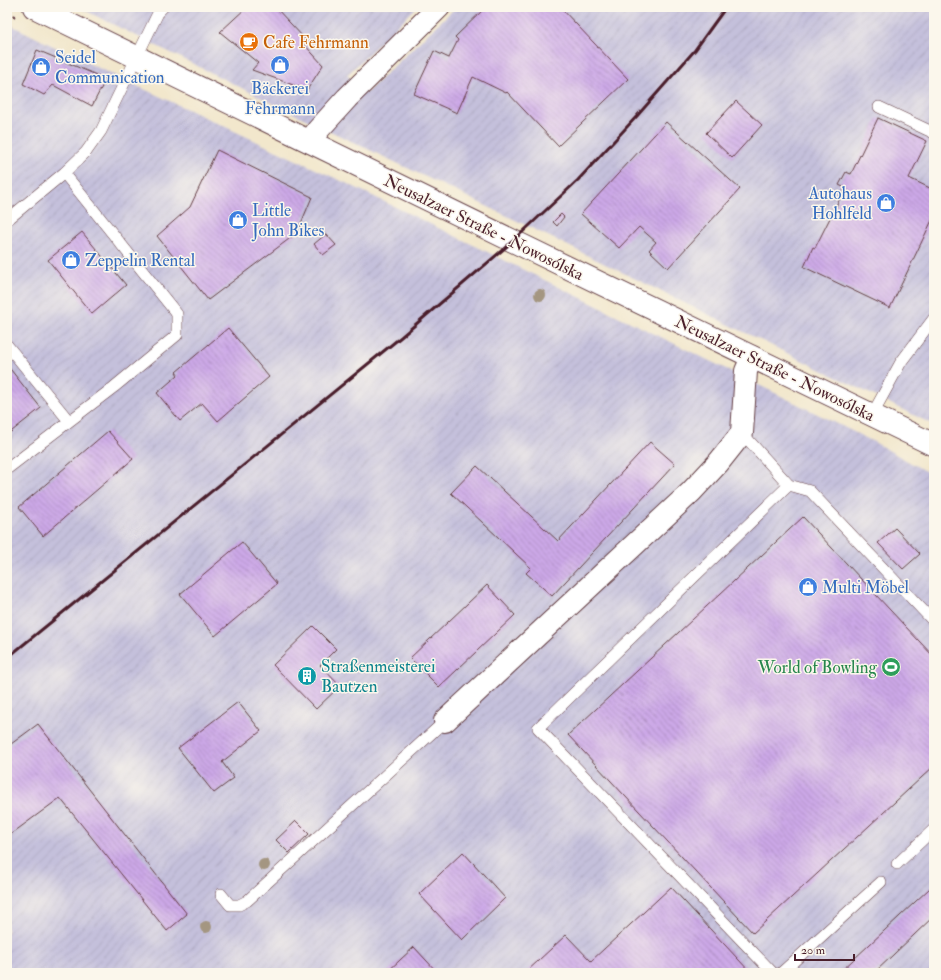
<svg xmlns="http://www.w3.org/2000/svg" width="941" height="980" viewBox="0 0 941 980" font-family="'IM FELL Double Pica',serif">
<style>
.industrial{fill:url(#industrial-furrows)}
.building{fill:url(#building-back-hatch)}
.lines{fill:none;stroke-linecap:round;stroke-linejoin:round}
.service-casing{stroke:#633d43;stroke-width:12}
.minor-casing{stroke:#633d43;stroke-width:24}
.primary-casing{stroke:#633d43;stroke-width:24}
.path{stroke:#633d43;stroke-width:2.5;stroke-dasharray:3 3;stroke-linecap:butt}
.service{stroke:#fff;stroke-width:11}
.minor{stroke:#fff;stroke-width:22}
.primary{stroke:#fff;stroke-width:22}
.rail{stroke:#4a1f2b;stroke-width:3}
.tree{fill:#a49681}
.labels{text-anchor:middle;stroke-width:3;stroke-linejoin:round;paint-order:stroke}
.food-label{font-size:17px;fill:#c56008;stroke:#fbf7ec;text-anchor:start}
.shop-label{font-size:17px;fill:#366cbe;stroke:#fbf7ec;text-anchor:start}
.street-label{font-size:17px;fill:#4a1f2b;stroke:#fbf7ec}
.culture-label{font-size:17px;fill:#0d838f;stroke:#fbf7ec;text-anchor:start}
.leisure-label{font-size:17px;fill:#27864d;stroke:#fbf7ec;text-anchor:end}
</style>
<defs>
<pattern id="industrial-furrows" width="10" height="10" patternUnits="userSpaceOnUse"><rect width="10" height="10" fill="#c4c0db"/><path d="M-1 1l2-2M0 10L10 0M9 11l2-2" fill="none" stroke="#aaa5bc"/></pattern>
<pattern id="building-back-hatch" width="6" height="6" patternUnits="userSpaceOnUse"><rect width="6" height="6" fill="#cca8e7"/><path d="M-1 5l2 2M0 0l6 6M5-1l2 2" fill="none" stroke="#a888bb"/></pattern>
</defs>
<rect width="100%" height="100%" fill="#fbf7ec"/>
<filter id="ink" filterUnits="userSpaceOnUse"><feTurbulence type="fractalNoise" baseFrequency=".025" numOctaves="2"/><feDisplacementMap in="SourceGraphic" scale="8" xChannelSelector="R" yChannelSelector="G"/><feConvolveMatrix kernelMatrix="1 2 1 2 8 2 1 2 1" color-interpolation-filters="sRGB"/></filter>
<filter id="wash" filterUnits="userSpaceOnUse"><feTurbulence type="fractalNoise" baseFrequency=".012" numOctaves="4" result="noise"/><feDisplacementMap in="SourceGraphic" scale="16" xChannelSelector="R" yChannelSelector="G"/><feGaussianBlur stdDeviation="0.9" result="paint"/><feColorMatrix in="noise" values="0 0 0 0 0 0 0 0 0 0 0 0 0 0 0 0 0 1.4 0 .05"/><feComposite in="paint" operator="in"/></filter>
<g filter="url(#wash)">
<rect width="100%" height="100%" fill="#f2e7cc"/>
<path class="industrial" d="M78,7H417L347,75L366,93L456,7H934V425L505,215L278,106Z
M7,23L73,56L348,184L465,241L767,389L874,442L934,476V973H7Z"/>
<g id="blocks">
<path class="building" d="M247,7H275L305,39L302,42L323,65L307,90L252,70L258,63L220,32Z
M486,7H560L628,79L558,146L507,92L506,93L473,77L457,113L414,94L434,51L449,58L458,40L455,37Z
M37,50L106,79L92,106L53,85L44,95L23,84Z
M736,101L762,125L732,158L706,133Z
M878,118L927,141L909,178L934,190V216L890,308L804,267L813,247L815,248L845,188L839,185L846,172L851,174Z
M666,122L740,189L668,268L649,250L656,242L639,227L619,248L581,214Z
M217,150L312,197L297,233L208,300L157,236L190,207Z
M561,214L564,217L557,226L553,222Z
M82,232L126,285L92,314L48,260Z
M326,234L336,245L323,255L314,244Z
M228,328L269,377L218,421L202,403L180,421L157,393L178,375L176,372Z
M7,365L41,408L7,435Z
M108,431L133,459L43,536L19,507Z
M650,442L675,464L552,596L526,573L531,568L451,493L477,466L558,541Z
M803,517L934,657V766L753,933L568,735Z
M895,528L920,554L903,569L878,543Z
M242,542L277,584L215,636L180,594Z
M487,585L515,615L439,687L410,658Z
M313,626L336,649L320,665L340,686L316,709L273,665Z
M238,702L261,731L222,762L234,778L214,793L178,748Z
M38,724L187,914L167,931L60,798L7,837V747Z
M296,821L309,834L289,853L276,840Z
M463,852L505,898L462,940L419,894Z
M671,887L751,973H525L566,935L591,961Z
M930,888L934,892V916L874,973H839Z
M414,947L438,973H386Z"/>
</g>
</g>
<g filter="url(#ink)">
<use href="#blocks" fill-opacity="0" stroke="#633d43" stroke-width="1"/>
<g class="lines">
<g class="service-casing">
<path id="service" d="M879,107L934,133
M7,220L64,173L86,152L101,131L159,11L163,7
M7,345L69,421
M872,415L901,362L934,318
M742,433L789,485L538,728L773,973
M7,469L114,387L177,335V314L64,173
M789,485L810,491L934,622
M897,864L934,829
M221,894L230,905H239L247,901L445,721
M781,973L881,882"/>
</g>
<g class="minor-casing">
<path id="minor" d="M310,141L318,130L347,98L439,7
M445,721L691,492L719,462L742,433L746,371L752,357"/>
</g>
<g class="primary-casing">
<path id="primary" d="M34,7L513,241L934,445"/>
</g>
<path class="path" d="M7,13L16,17"/>
<use href="#service" class="service"/>
<use href="#minor" class="minor"/>
<use href="#primary" class="primary"/>
<path class="rail" d="M7,658L401,337L513,241L578,180L637,116L695,50L726,7"/>
</g>
<g class="tree">
<circle cx="540" cy="295" r="6"/>
<circle cx="264" cy="865" r="6"/>
<circle cx="206" cy="927" r="6"/>
</g>
</g>
<defs>
<g id="cafe-disc" transform="scale(1)"><circle r="9.5" fill="#e8710a" stroke="#fbf7ec"/><path d="M-5.5-4.5H6V0H3Q3 3.5 0 3.5H-2.5Q-5.5 3.5-5.5 0ZM3-3.2v2h1.7v-2ZM-6 4.5H4V6H-6Z" fill="#fff"/></g>
<g id="shop-disc" transform="scale(1)"><circle r="9.5" fill="#3f7fe0" stroke="#fbf7ec"/><path d="M-5-2.5h2.3a2.7 3.5 0 0 1 5.4 0H5L5.5 6h-11ZM-1.5-2.5h3a1.5 2.3 0 0 0-3 0Z" fill="#fff"/></g>
<g id="stadium-disc" transform="scale(1)"><circle r="9.5" fill="#2e9e5b" stroke="#fbf7ec"/><path d="M0-5a6.5 5 0 1 0 0 10a6.5 5 0 1 0 0-10ZM-3.5-1.8h7v3.6h-7Z" fill="#fff"/></g>
<g id="building-disc" transform="scale(1)"><circle r="9.5" fill="#0f9aa8" stroke="#fbf7ec"/><path d="M-4-6H4V6H1V3H-1V6H-4ZM-2.5-4.3h1.7v1.8h-1.7ZM.8-4.3h1.7v1.8H.8ZM-2.5-1h1.7V.8h-1.7ZM.8-1h1.7V.8H.8Z" fill="#fff"/></g>
</defs>
<g fill-rule="evenodd">
<use href="#cafe-disc" x="249" y="42"/>
<use href="#shop-disc" x="280" y="65"/>
<use href="#shop-disc" x="41" y="67"/>
<use href="#shop-disc" x="886" y="203"/>
<use href="#shop-disc" x="238" y="220"/>
<use href="#shop-disc" x="71" y="260"/>
<use href="#shop-disc" x="808" y="587"/>
<use href="#stadium-disc" x="891" y="667"/>
<use href="#building-disc" x="307" y="676"/>
</g>
<g class="labels">
<g class="food-label">
<text x="263" y="48">Cafe Fehrmann</text>
</g>
<g class="shop-label">
<text x="55" y="63">Seidel<tspan x="55" dy="20">Communication</tspan></text>
<text x="280" y="94" text-anchor="middle">Bäckerei<tspan x="280" dy="20">Fehrmann</tspan></text>
<text x="872" y="199" text-anchor="end">Autohaus<tspan x="872" dy="20">Hohlfeld</tspan></text>
<text x="252" y="216">Little<tspan x="252" dy="20">John Bikes</tspan></text>
<text x="85" y="266">Zeppelin Rental</text>
<text x="822" y="593">Multi Möbel</text>
</g>
<g class="street-label">
<text transform="translate(484 227) rotate(26)" y="6">Neusalzaer Straße - Nowosólska</text>
<text transform="translate(775 368) rotate(26)" y="6">Neusalzaer Straße - Nowosólska</text>
</g>
<g class="culture-label">
<text x="321" y="672">Straßenmeisterei<tspan x="321" dy="20">Bautzen</tspan></text>
</g>
<g class="leisure-label">
<text x="877" y="673">World of Bowling</text>
</g>
</g>
<rect width="941" height="980" fill="none" stroke="#fbf7ec" stroke-width="24"/>
<path d="M795 954v6h59v-6" fill="none" stroke="#4a1f2b" stroke-width="2"/>
<text x="801" y="954" font-size="12" fill="#4a1f2b" stroke="#fbf7ec" stroke-width="3" paint-order="stroke">20 m</text>
</svg>
